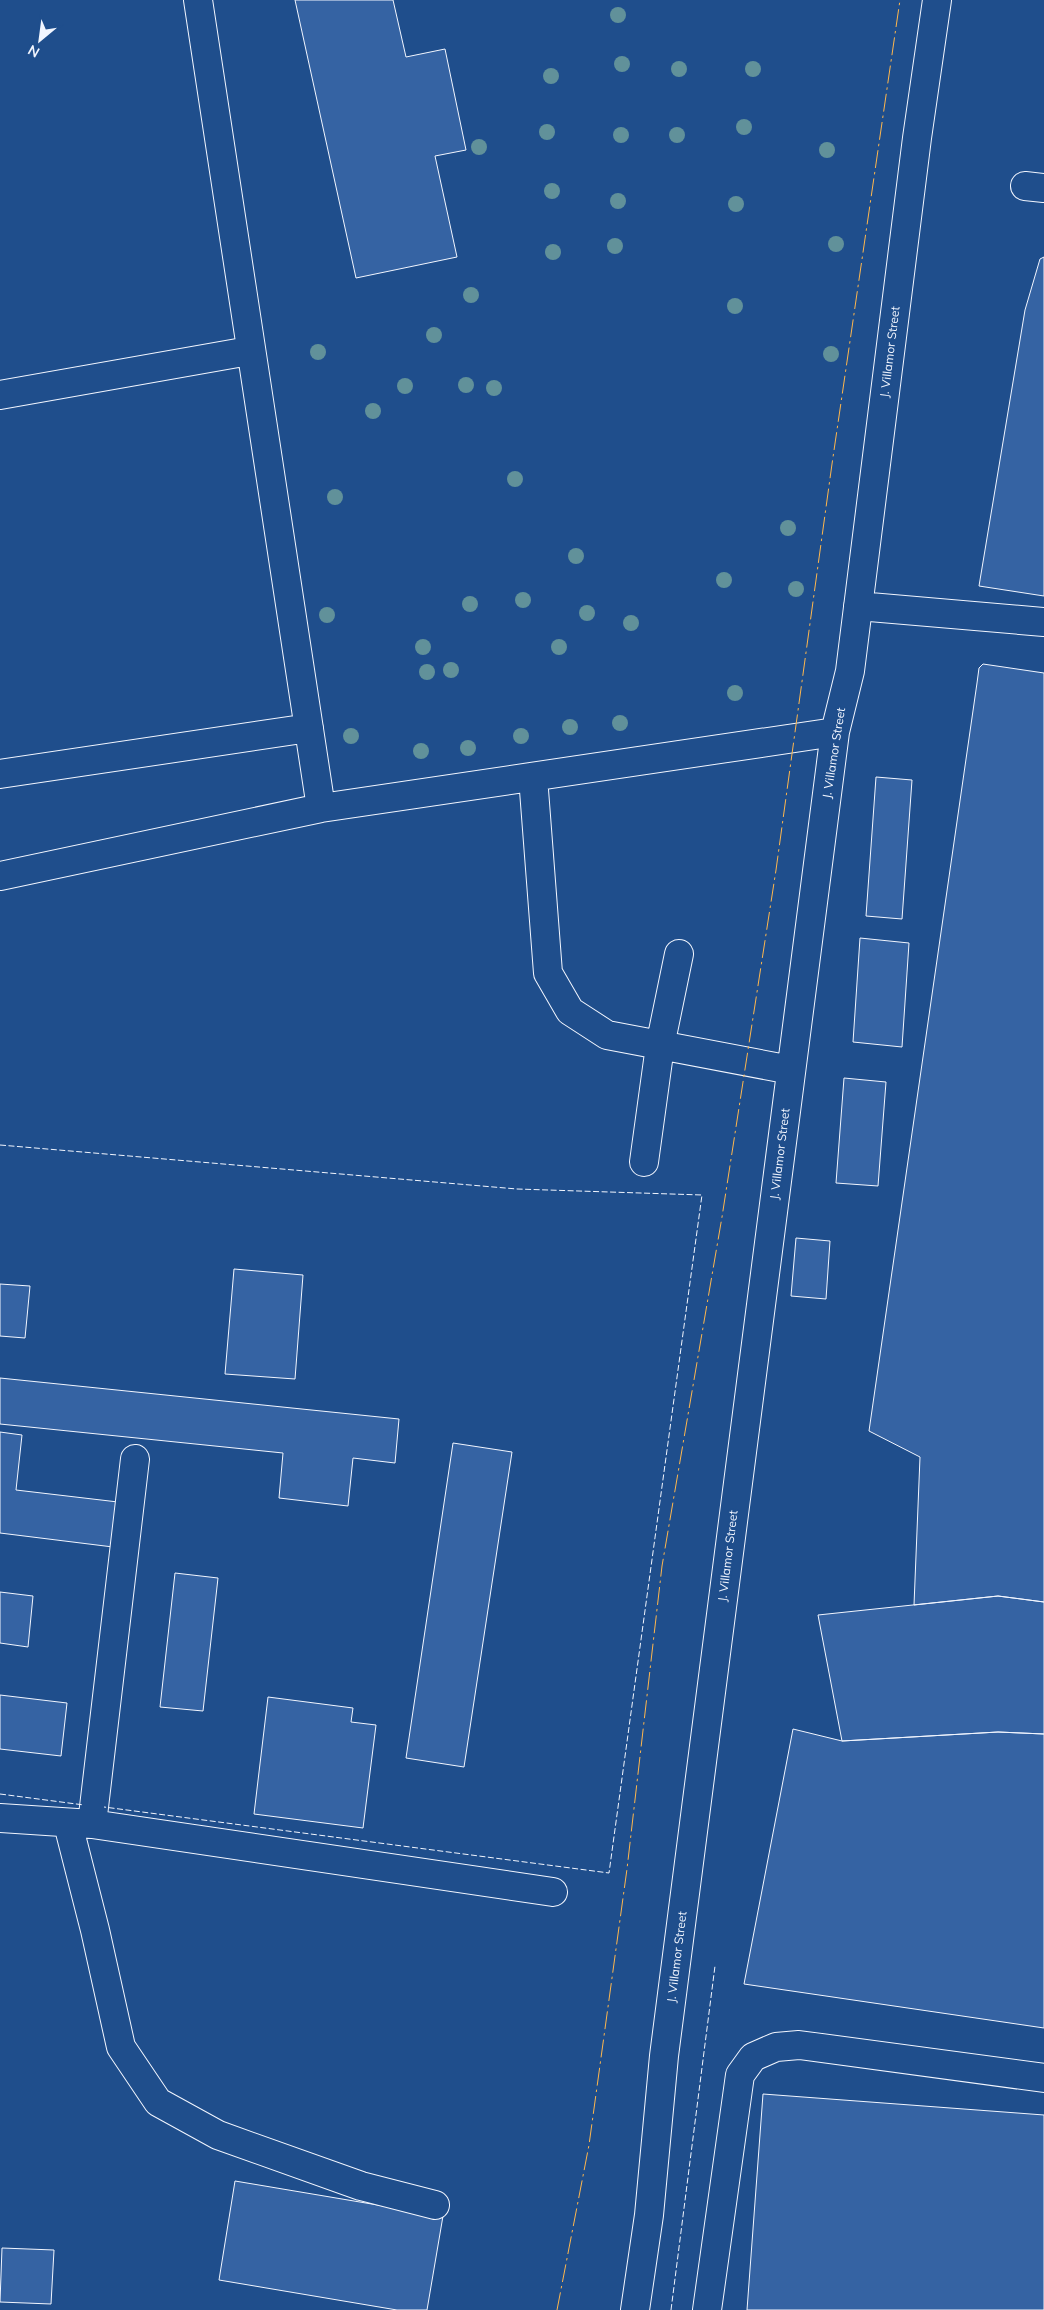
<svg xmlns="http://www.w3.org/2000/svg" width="1044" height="2310" viewBox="0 0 1044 2310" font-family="Mulish,sans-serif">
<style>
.building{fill:#3563a3;stroke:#f2f6ff}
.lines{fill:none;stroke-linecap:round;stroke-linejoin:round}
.minor-casing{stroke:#f2f6ff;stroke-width:30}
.minor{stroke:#1f4e8c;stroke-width:28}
.fence{stroke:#f2f6ff;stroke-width:1;stroke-dasharray:6 2.5;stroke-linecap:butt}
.power{stroke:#ffb74d;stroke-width:1;stroke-dasharray:18 4 2.5 4;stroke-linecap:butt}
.tree{fill:#61919a}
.labels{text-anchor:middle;stroke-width:4;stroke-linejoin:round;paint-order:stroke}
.street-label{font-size:12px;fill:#f2f6ff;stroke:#1f4e8c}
</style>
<rect width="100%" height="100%" fill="#1f4e8c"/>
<path class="building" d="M295,0H393L406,57L445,49L466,150L435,156L457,257L356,278Z
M1044,257V596L979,586L1025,310L1040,259Z
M983,664L1044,673V1602L998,1596L914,1605L920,1457L869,1431L977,683L979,668Z
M876,777L912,780L902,919L866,916Z
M860,938L909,943L902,1047L853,1042Z
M844,1078L886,1082L878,1186L836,1183Z
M796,1238L830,1241L826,1299L791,1296Z
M234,1269L303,1275L295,1379L225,1374Z
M0,1284L30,1286L25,1338L0,1336Z
M0,1378L399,1419L395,1463L353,1458L348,1506L279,1498L283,1453L0,1424Z
M0,1432L22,1435L16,1490L118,1502L113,1547L0,1533Z
M453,1443L512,1452L464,1767L406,1758Z
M175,1573L218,1578L203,1711L160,1707Z
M0,1592L33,1596L28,1647L0,1643Z
M998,1596L1044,1602V1734L998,1732L842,1741L818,1615Z
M0,1695L67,1703L61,1756L0,1749Z
M268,1697L353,1708L351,1722L376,1725L363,1828L254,1814Z
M793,1729L842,1741L998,1732L1044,1734V2028L744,1984Z
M763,2094L1044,2115V2310H747Z
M235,2181L443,2216L427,2310H397L219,2280Z
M2,2248L54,2250L51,2304L0,2302Z"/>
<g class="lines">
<g class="minor-casing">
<path id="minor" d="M198,0C237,270 279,539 321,808
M1025,186L1044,188
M0,395L249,351
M858,606L1044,622
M0,774L309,728
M533,777L548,973L570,1011L607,1035L791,1070
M0,876L321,808L835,732
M644,1162L660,1046L679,954
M0,1818L92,1824L553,1892
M68,1824L95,1930L121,2047L158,2102L218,2135L361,2186L435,2205
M92,1824L135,1459
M635,2310L649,2215L664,2056L835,732L850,671L917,138L937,0
M707,2310L740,2075L753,2057L776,2047L799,2045L1044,2078"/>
</g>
<use href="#minor" class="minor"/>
<path class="fence" d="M0,1145L517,1189L702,1195L609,1873L104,1807
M0,1794L84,1805
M671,2310L715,1966"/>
<path class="power" d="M557,2310L589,2145L627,1869L662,1566L722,1217L776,870L832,464L900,0"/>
</g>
<g class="tree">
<circle cx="618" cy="15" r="8"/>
<circle cx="622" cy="64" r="8"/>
<circle cx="679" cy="69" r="8"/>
<circle cx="753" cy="69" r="8"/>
<circle cx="551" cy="76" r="8"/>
<circle cx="744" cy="127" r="8"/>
<circle cx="547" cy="132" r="8"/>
<circle cx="621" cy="135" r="8"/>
<circle cx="677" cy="135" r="8"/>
<circle cx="479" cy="147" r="8"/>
<circle cx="827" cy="150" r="8"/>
<circle cx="552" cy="191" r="8"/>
<circle cx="618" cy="201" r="8"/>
<circle cx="736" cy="204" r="8"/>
<circle cx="836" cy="244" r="8"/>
<circle cx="615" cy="246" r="8"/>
<circle cx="553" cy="252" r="8"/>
<circle cx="471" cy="295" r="8"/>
<circle cx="735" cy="306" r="8"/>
<circle cx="434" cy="335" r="8"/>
<circle cx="318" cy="352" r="8"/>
<circle cx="831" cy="354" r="8"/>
<circle cx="466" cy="385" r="8"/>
<circle cx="405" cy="386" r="8"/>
<circle cx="494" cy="388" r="8"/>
<circle cx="373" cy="411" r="8"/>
<circle cx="515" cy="479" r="8"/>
<circle cx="335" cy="497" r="8"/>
<circle cx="788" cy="528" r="8"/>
<circle cx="576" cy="556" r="8"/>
<circle cx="724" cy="580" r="8"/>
<circle cx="796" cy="589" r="8"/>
<circle cx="523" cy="600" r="8"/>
<circle cx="470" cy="604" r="8"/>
<circle cx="587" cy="613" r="8"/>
<circle cx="327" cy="615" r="8"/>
<circle cx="631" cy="623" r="8"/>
<circle cx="423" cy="647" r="8"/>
<circle cx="559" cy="647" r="8"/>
<circle cx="451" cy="670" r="8"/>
<circle cx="427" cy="672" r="8"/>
<circle cx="735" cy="693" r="8"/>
<circle cx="620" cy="723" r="8"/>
<circle cx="570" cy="727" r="8"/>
<circle cx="351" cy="736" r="8"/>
<circle cx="521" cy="736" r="8"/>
<circle cx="468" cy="748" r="8"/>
<circle cx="421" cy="751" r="8"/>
</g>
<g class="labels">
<g class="street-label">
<text transform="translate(890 352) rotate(-83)" y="4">J. Villamor Street</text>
<text transform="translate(834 753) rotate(-81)" y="4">J. Villamor Street</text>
<text transform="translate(780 1154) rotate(-83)" y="4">J. Villamor Street</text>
<text transform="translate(728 1556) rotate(-83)" y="4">J. Villamor Street</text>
<text transform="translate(677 1957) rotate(-83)" y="4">J. Villamor Street</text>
</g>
</g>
<g transform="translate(40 40) rotate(209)" stroke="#1f4e8c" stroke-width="4" paint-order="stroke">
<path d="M0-4L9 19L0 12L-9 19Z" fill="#f2f6ff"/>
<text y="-8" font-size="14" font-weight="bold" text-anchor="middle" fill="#f2f6ff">N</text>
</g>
</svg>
